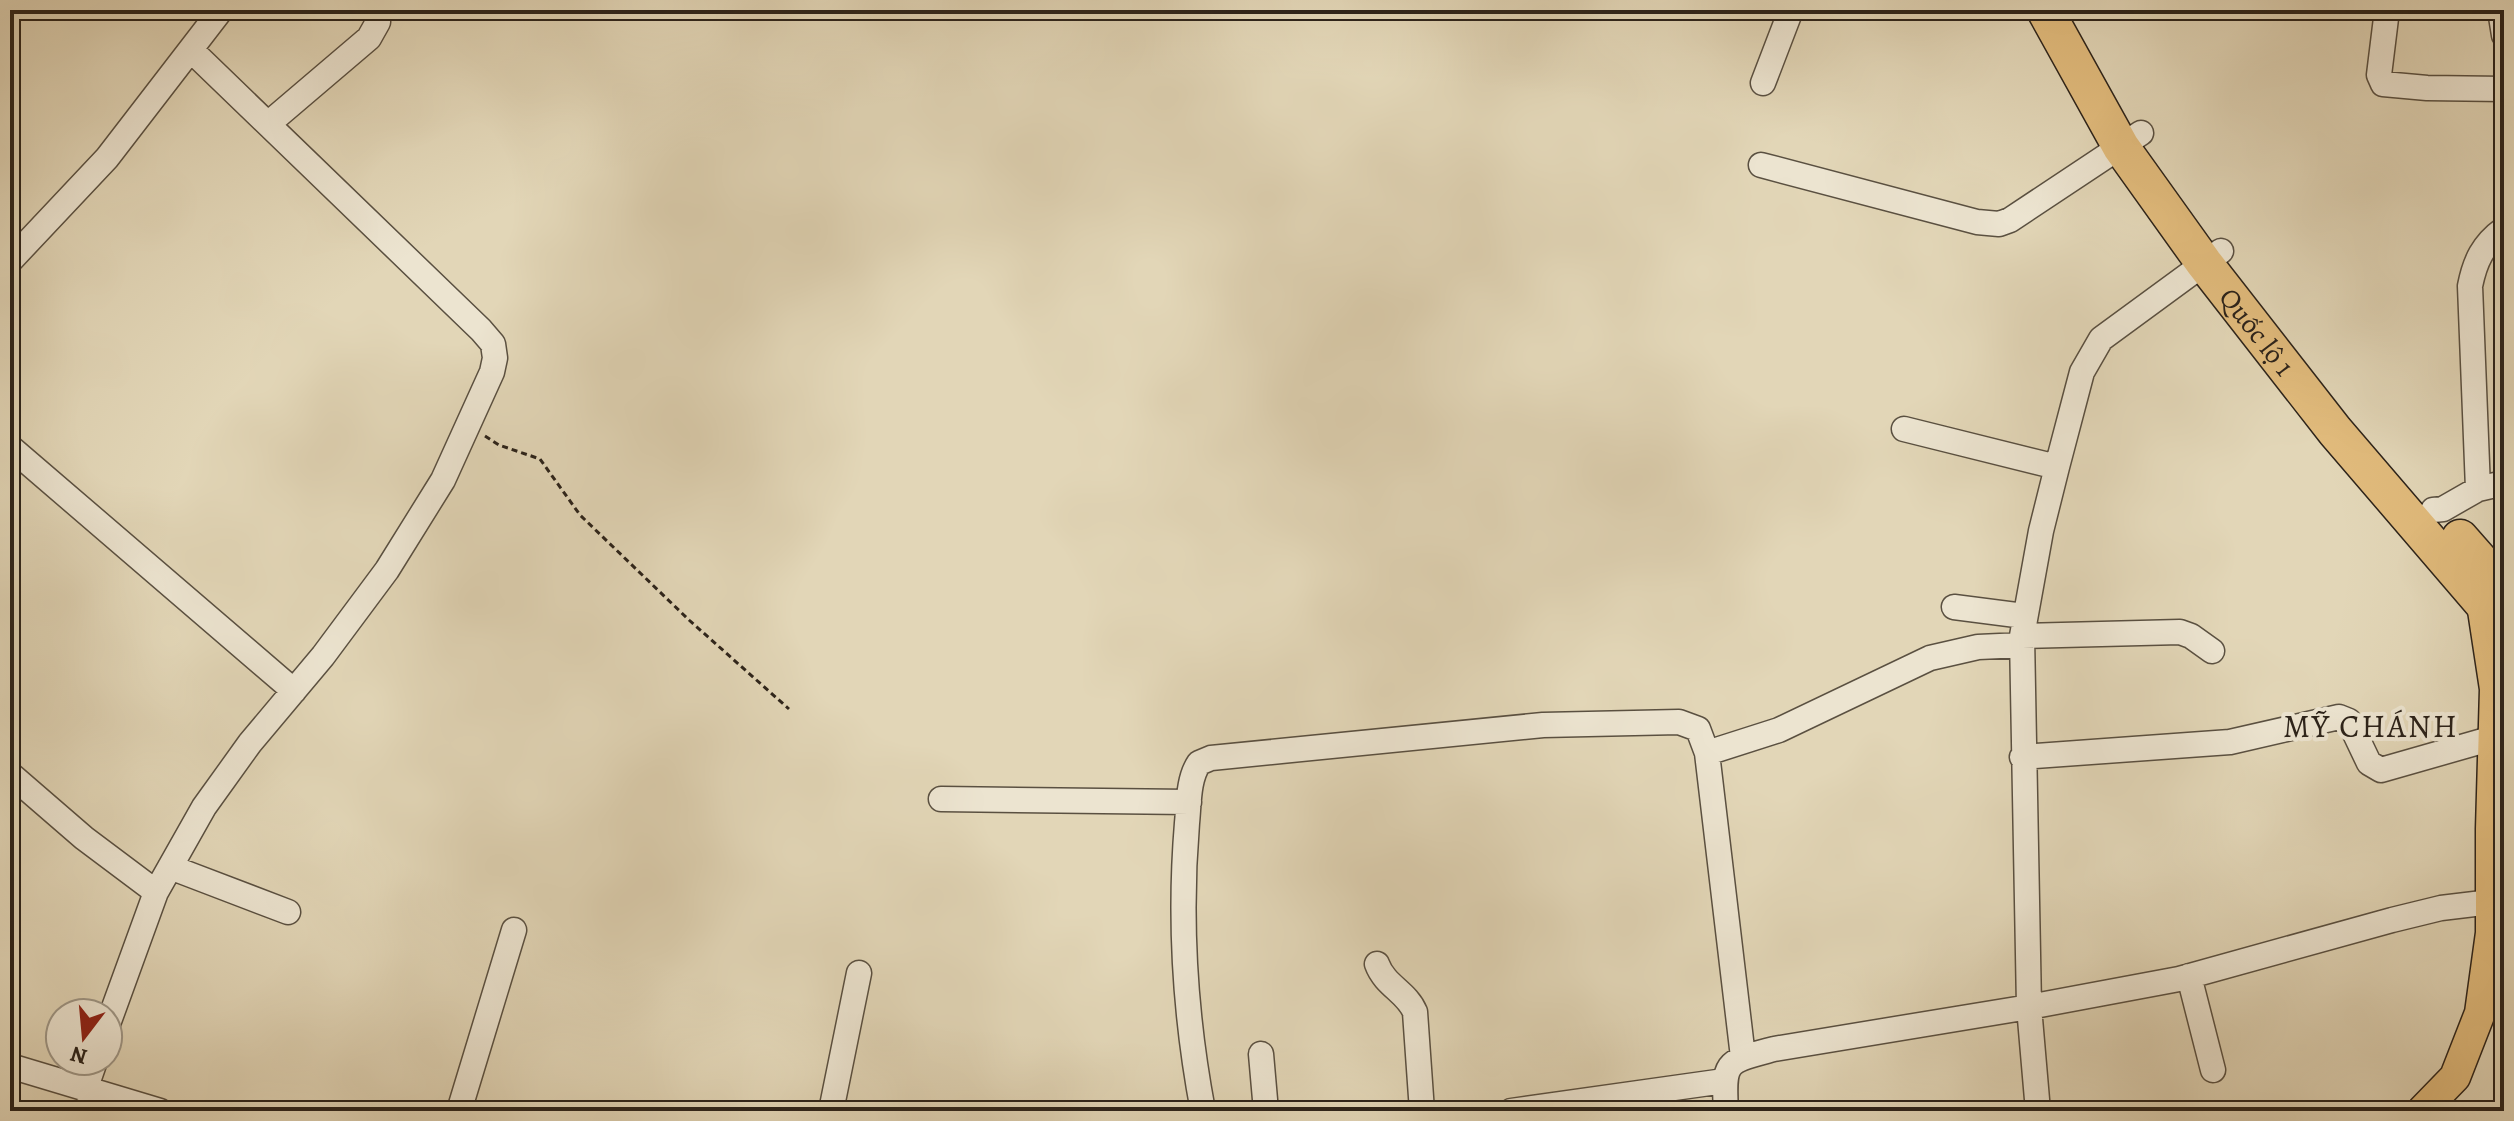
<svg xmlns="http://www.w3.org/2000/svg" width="2514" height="1121" viewBox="0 0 2514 1121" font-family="Alegreya,serif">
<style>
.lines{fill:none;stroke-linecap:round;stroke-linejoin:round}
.minor-casing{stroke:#5a5041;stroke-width:27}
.major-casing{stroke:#2c231a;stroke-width:33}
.highway-casing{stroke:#2c231a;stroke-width:39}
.path{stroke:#2c231a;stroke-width:3;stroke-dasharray:6 4;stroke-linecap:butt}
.minor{stroke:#ece4d0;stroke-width:24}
.major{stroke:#e1bb7c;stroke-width:30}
.highway{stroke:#e1bb7c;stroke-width:36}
.labels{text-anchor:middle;stroke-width:8;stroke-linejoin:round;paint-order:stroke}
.street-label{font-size:28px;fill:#2c231a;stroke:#ece4d0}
.quarter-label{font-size:32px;letter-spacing:2px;fill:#2c231a;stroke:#ece4d0}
</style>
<rect width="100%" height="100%" fill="#e2d6b7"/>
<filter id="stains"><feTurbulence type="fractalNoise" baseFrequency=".0025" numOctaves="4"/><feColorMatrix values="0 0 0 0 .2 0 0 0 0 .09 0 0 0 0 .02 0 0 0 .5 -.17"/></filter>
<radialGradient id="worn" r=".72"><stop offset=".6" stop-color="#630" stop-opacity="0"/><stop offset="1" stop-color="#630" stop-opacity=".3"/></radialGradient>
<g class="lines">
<g class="minor-casing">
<path id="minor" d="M2387,10L2379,75L2383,84L2427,88L2504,89
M2500,10L2504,35
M1763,83L1791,10
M268,124L369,38L378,22L376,10
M1761,165L1977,222L1999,224L2010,220L2141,133
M10,261L107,158L221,10
M1904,429L2057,467
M10,447L294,691
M2478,489L2470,286C2475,261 2483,244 2504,229
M2433,510L2443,509L2478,489L2504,483
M1954,607L2024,616
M2022,636L2180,632L2191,636L2212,651
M1707,753L1779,730L1930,658L1978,647L2022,645
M2022,757L2230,742L2339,717L2349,721L2369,763L2381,770L2493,738
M10,774L84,838L156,892
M941,799L1189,802
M170,867L288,912
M1377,964C1385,986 1407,992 1415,1012L1422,1111
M2189,976L2213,1070
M108,1024L156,892L204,807L250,743L323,656L387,570L443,480L492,372L495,358L493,344L481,330L191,50
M1261,1054L1266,1111
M10,1066L160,1111
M85,1090L95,1061
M459,1111L514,930
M831,1111L859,973
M1203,1111C1185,1016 1179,919 1187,823C1189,804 1188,779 1199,763L1211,758L1543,725L1679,722L1698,729L1707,753L1743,1057
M1511,1111L1724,1081
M1726,1111C1723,1060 1726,1062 1774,1049L2029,1007L2179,979L2392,920L2441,908L2491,902
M2038,1111L2029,1007L2022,636L2041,531L2057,467L2082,372L2101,339L2221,251"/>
</g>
<g class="major-casing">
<path id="major" d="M2422,1111L2455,1077L2480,1013L2491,933V829L2495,689L2481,597"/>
</g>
<g class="highway-casing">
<g id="highway">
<path id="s1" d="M2045,10L2121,147L2204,263L2335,431L2504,628"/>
<path d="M2460,538L2504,588"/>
</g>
</g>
<path class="path" d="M485,436L499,445L540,459L580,515L689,620L789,709"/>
<use href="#minor" class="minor"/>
<use href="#major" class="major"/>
<use href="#highway" class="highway"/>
</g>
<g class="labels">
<g class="street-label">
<text dy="10" stroke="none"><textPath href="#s1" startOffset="386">Quốc lộ 1</textPath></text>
</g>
<g class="quarter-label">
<text x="2371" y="737">MỸ CHÁNH</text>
</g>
</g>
<rect width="2514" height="1121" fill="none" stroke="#e2d6b7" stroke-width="40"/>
<rect x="12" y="12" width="2490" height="1097" fill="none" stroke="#2c231a" stroke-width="4"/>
<rect x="20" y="20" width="2474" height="1081" fill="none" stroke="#2c231a" stroke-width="2"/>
<g transform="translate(84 1037) rotate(196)"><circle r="38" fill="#ece4d0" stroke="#9f9787" stroke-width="2"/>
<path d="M0-6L14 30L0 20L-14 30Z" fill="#8f2418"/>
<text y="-12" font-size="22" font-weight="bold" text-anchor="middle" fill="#2c231a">N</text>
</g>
<rect width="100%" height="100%" filter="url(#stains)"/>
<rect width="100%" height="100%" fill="url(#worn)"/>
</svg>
